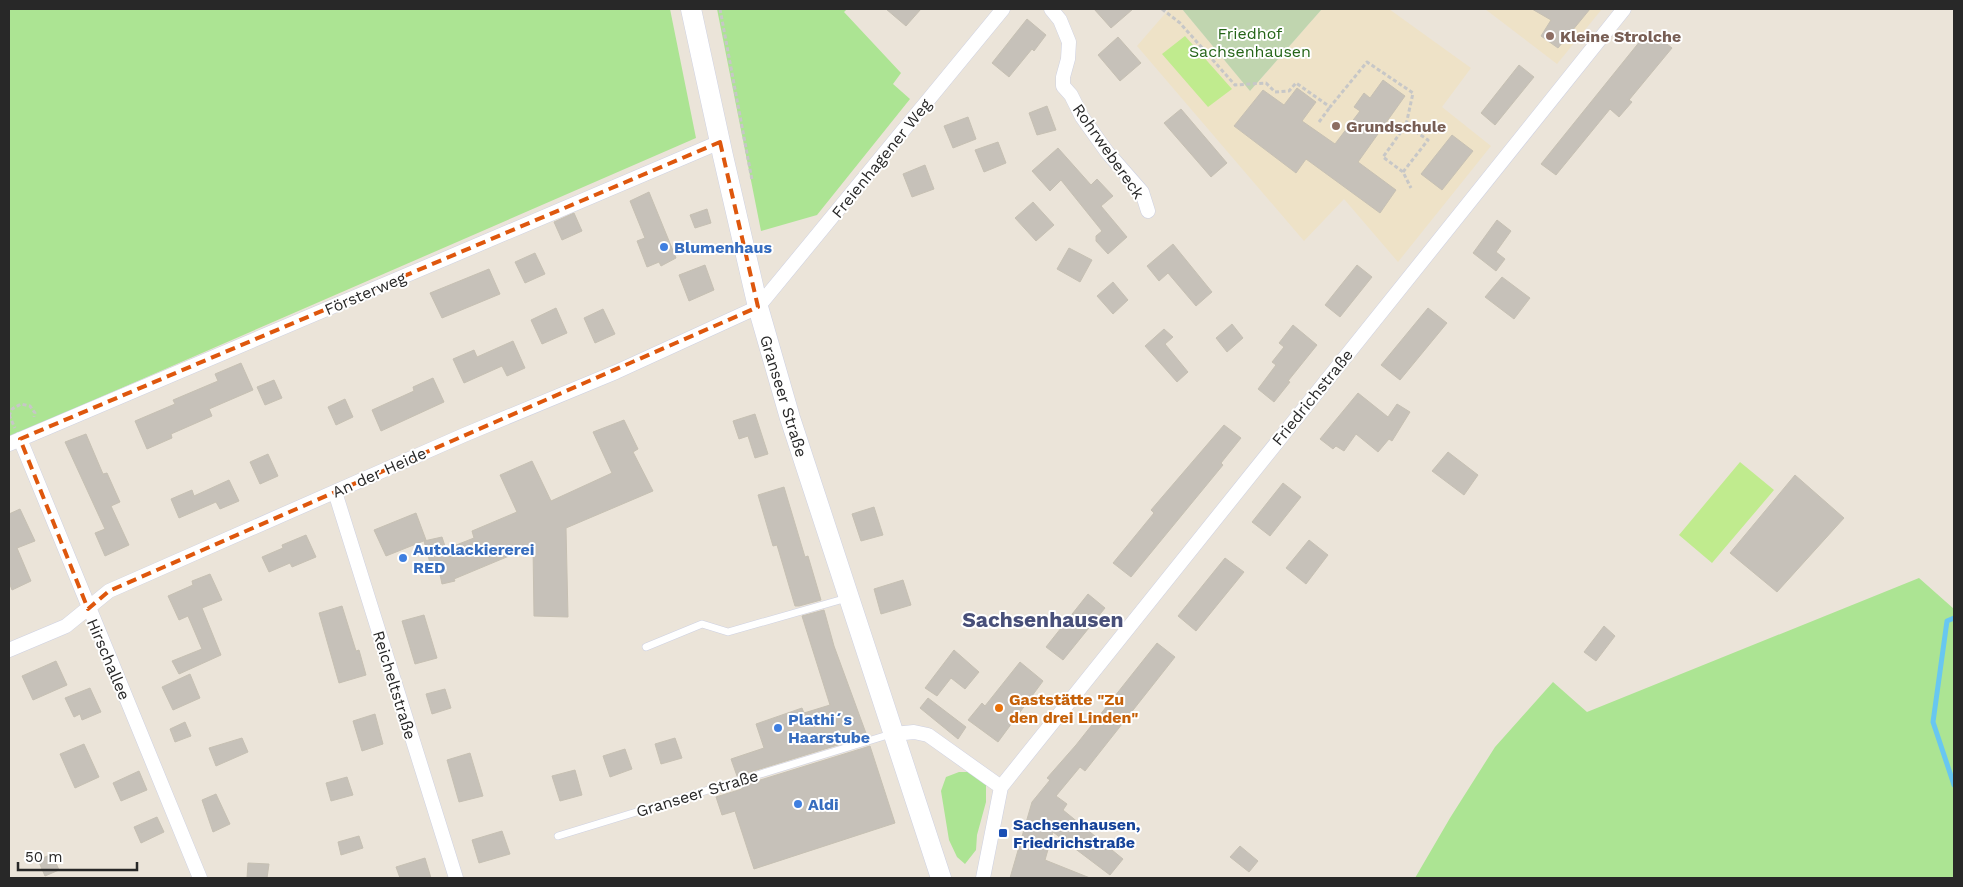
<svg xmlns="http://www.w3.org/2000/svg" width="1963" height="887" viewBox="0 0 1963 887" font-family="'Work Sans',sans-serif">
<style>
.education{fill:#eee2c7}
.green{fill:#ace493}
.cemetery{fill:#c0d5af}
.pitch{fill:#c0eb8e}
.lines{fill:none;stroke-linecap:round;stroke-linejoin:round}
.stream{stroke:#68c7f1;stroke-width:5}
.building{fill:#c6c1b9;stroke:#c6c0b3}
.service-casing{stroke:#ced1e2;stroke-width:8}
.minor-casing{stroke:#ced1e2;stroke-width:15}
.secondary-casing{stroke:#ced1e2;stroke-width:21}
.path{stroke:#c7c7c7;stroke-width:3;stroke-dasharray:4 2.5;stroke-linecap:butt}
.service{stroke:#fff;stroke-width:7}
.minor{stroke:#fff;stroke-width:14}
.secondary{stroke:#fff;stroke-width:20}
.marked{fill:none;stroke:#de570d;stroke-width:4;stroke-dasharray:10 6;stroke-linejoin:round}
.education-dot{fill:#8d6e63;stroke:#fff;stroke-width:2}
.shop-dot{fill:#3f7fe0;stroke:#fff;stroke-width:2}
.food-dot{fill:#e8710a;stroke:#fff;stroke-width:2}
.transit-dot{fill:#1a4fb4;stroke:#fff;stroke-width:2}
.labels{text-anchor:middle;stroke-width:4;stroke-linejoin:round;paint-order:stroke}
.park-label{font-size:16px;fill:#256518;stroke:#fff}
.education-label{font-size:16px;font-weight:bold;fill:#785e54;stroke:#fff;text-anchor:start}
.street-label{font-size:16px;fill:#282828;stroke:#fff}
.shop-label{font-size:16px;font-weight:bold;fill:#366cbe;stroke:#fff;text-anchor:start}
.food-label{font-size:16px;font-weight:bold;fill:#c56008;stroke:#fff;text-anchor:start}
.transit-label{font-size:16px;font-weight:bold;fill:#164399;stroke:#fff;text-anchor:start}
.district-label{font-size:21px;font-weight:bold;fill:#484f79;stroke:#fff}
</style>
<rect width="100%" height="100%" fill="#ebe4d9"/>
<path class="education" d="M1169,9H1182L1250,91L1322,9H1389L1471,68L1442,107L1491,146L1398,262L1344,199L1304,241L1137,46Z
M1485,9H1602L1557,64Z"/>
<path class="green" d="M9,9H670L696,138L9,437Z
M717,9H847L844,12L901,73L893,84L910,99L817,215L761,231Z
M1919,578L1954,609V878H1415L1450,818L1495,747L1553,682L1587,712Z
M959,772H968L986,785V802L977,835L976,850L965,864L957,857L949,840L941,791L946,777Z"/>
<path class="cemetery" d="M1182,9H1322L1250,91Z"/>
<path class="pitch" d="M1185,36L1232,89L1208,107L1162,54Z
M1740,462L1774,490L1712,563L1679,535Z"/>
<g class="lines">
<path class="stream" d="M1954,618L1947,621L1933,722L1954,785"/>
</g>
<path class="building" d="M886,9H921L906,26Z
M1094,9H1133L1111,28Z
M1532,9H1590L1558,48L1541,36L1551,20Z
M1027,19L1046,35L1034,51L1032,49L1009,77L992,63Z
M1649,30L1672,48L1629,100L1632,102L1619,117L1610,109L1556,175L1541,164Z
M1118,37L1141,63L1120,81L1098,55Z
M1519,65L1534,77L1495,125L1481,113Z
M1383,80L1405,96L1358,162L1396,190L1380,213L1306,159L1296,173L1234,126L1263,90L1284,105L1297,88L1316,102L1302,121L1335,144L1360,111L1354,107L1364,93L1370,98Z
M1047,106L1056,130L1037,135L1029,113Z
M1181,109L1227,163L1211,177L1164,123Z
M968,117L976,139L953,148L944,126Z
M1452,135L1473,151L1442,190L1421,174Z
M998,142L1006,163L984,172L975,150Z
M1058,148L1091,185L1097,179L1113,196L1101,206L1127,237L1108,254L1096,241V236L1102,231L1061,180L1050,191L1032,171Z
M925,165L934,189L912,197L903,174Z
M649,192L676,258L661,266L659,262L647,267L637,241L645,238L630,201Z
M1033,202L1054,225L1036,241L1015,218Z
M707,209L711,223L695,228L690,215Z
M574,213L582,231L562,240L554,222Z
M1497,220L1511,231L1496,252L1505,259L1496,271L1473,253Z
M1173,244L1212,292L1196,306L1168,273L1159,281L1147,266Z
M1069,248L1092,260L1080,282L1057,269Z
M535,253L545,274L525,283L515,262Z
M705,265L714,290L689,301L679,275Z
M1357,265L1372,277L1340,317L1325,305Z
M489,269L500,294L442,318L430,293Z
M1502,277L1530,298L1514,319L1485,297Z
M1113,282L1128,300L1113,314L1097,296Z
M556,308L567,333L542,344L531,320Z
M1428,308L1447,323L1400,380L1381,365Z
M603,309L615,334L595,343L584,318Z
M1232,324L1243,338L1227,352L1216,338Z
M1293,325L1317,345L1288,381L1290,382L1274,402L1258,389L1276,365L1272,362L1284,347L1279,343Z
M1164,329L1173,337L1165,344L1188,372L1177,382L1145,346Z
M513,341L525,368L507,376L502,366L464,383L453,359L474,350L477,357Z
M241,363L253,390L209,409L212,416L171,434L172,438L147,449L135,421L175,404L173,400L218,381L215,374Z
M433,378L444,402L381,431L372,410L414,391L413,387Z
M274,380L282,398L265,405L257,387Z
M1358,393L1388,417L1397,404L1410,412L1392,441L1389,439L1378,452L1356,434L1344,451L1336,446L1333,449L1320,439Z
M345,399L353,417L336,425L328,407Z
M755,414L768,454L755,458L748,436L739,439L733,421Z
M624,420L638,449L633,452L653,491L566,528L568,617L534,616L533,546L454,579L455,581L442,584L437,561L430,563L424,541L442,537L446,549L474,538L472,531L517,512L500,475L532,461L551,501L612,473L593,432Z
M1224,425L1241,438L1221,463L1223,465L1131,577L1113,563L1154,513L1151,510Z
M86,434L103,474L107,473L120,502L111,506L129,545L105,556L95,533L105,529L65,442Z
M1448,452L1478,475L1464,495L1432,471Z
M268,454L278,476L260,484L250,462Z
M1795,475L1844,518L1777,592L1730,553Z
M229,480L239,501L220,509L216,502L179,518L171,499L192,490L194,496Z
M1283,483L1301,497L1270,536L1252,522Z
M784,487L805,557L808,556L821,600L799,606H795L777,545L773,546L758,495Z
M874,507L883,535L861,541L852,514Z
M20,509L35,541L17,548L31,581L12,590L9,582V514Z
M416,513L426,540L386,556L374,530Z
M306,535L316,557L292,567L290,563L269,572L262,557L283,548L282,545Z
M1309,540L1328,555L1306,584L1286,568Z
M1225,558L1244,572L1196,631L1178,616Z
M210,574L222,600L202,608L221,655L179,674L172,661L202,649L188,616L179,620L168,596L193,585L192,581Z
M903,580L911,605L881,614L874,589Z
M1088,594L1105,608L1063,660L1046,647Z
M342,606L356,651L359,650L366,675L339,683L319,613Z
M824,610L834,646L867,736L737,776L731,759L764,748L756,724L802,708L804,713L830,705L802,616Z
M424,615L437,658L415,664L402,621Z
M1604,626L1615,636L1596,661L1584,652Z
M1157,643L1175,657L1085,771L1080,767L1056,796L1067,804L1063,810L1123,859L1110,875L1053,832L1045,860L1090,878H1010L1032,802L1050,780L1047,778L1076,745Z
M954,650L979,672L965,689L951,678L937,696L925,688Z
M56,661L67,685L33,700L22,676Z
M1020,662L1043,681L998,742L968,720L982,703L985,706Z
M190,674L200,698L173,710L162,687Z
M90,688L101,712L82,720L80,714L74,717L65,698Z
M445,689L451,708L432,714L426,694Z
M928,698L966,727L958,739L920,708Z
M375,714L383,744L362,751L353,721Z
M185,722L191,736L175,742L170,729Z
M242,738L248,752L216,766L209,748Z
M675,738L682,758L661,764L655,744Z
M84,744L99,777L75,788L60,754Z
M870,746L895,823L754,869L735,811L722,815L716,797L742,789L741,786Z
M625,749L632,769L610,777L603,756Z
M470,753L483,796L459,802L447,760Z
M575,770L582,795L560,801L552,776Z
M139,771L147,790L121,801L113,783Z
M347,777L353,795L331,801L326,783Z
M216,794L230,824L213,832L202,800Z
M157,817L164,832L141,843L134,827Z
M502,831L510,854L479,863L472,840Z
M359,836L363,848L341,855L338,842Z
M1240,846L1258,861L1249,872L1230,857Z
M52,854L59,870L45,876L38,860Z
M425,858L431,878H400L396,867Z
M248,863L269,864L267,878H247Z"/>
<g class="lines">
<g class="service-casing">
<path id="service" d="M646,647L702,624L728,632L847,598
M558,836L891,734"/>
</g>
<g class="minor-casing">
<path id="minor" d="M1051,9L1060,20L1069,42L1068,59L1063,77V86L1071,95L1082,117L1107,152L1142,192L1148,211
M20,439L200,878
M9,444L720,142
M335,492L456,878
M9,650L66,626L109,591L464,435L616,372L758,307L1003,9
M894,734L914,732L928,735L1001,787
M983,878L1001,787L1624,9"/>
</g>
<g class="secondary-casing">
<path id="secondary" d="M691,9L723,156L758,307L790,418L941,878"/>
</g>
<path class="path" d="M720,9L752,180
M1162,9L1180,23L1235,85L1266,83L1275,92L1289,91L1296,83L1330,107L1367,62L1413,93L1406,125L1383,157L1403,172L1411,188
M1319,122L1330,107
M1403,172L1428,140L1406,125
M9,415L15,428
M9,416L12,409L21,404L30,406L35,413L34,417"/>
<use href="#service" class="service"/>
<use href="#minor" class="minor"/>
<use href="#secondary" class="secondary"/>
</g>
<path class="marked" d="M720,142L758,307L109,591L88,609L20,439Z"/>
<g class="education-dot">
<circle cx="1550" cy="36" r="5"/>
<circle cx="1336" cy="126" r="5"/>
</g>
<g class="shop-dot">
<circle cx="664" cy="247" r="5"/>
<circle cx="403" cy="558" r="5"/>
<circle cx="778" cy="728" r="5"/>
<circle cx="798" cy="804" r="5"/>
</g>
<circle class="food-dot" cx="999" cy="708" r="5"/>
<rect class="transit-dot" x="998" y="828" width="10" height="10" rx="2.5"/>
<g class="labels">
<g class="park-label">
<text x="1250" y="39">Friedhof<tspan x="1250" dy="18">Sachsenhausen</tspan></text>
</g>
<g class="education-label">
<text x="1560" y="42">Kleine Strolche</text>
<text x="1346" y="132">Grundschule</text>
</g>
<g class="street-label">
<text transform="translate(1109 151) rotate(55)" y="6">Rohrwebereck</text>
<text transform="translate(881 158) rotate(-51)" y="6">Freienhagener Weg</text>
<text transform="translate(365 293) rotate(-23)" y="6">Försterweg</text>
<text transform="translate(784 396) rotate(73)" y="6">Granseer Straße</text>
<text transform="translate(1312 397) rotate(-51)" y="6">Friedrichstraße</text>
<text transform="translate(379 472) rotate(-24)" y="6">An der Heide</text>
<text transform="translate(109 659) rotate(67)" y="6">Hirschallee</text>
<text transform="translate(395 685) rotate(73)" y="6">Reicheltstraße</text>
<text transform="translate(697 793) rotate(-17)" y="6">Granseer Straße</text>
</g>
<g class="shop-label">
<text x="674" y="253">Blumenhaus</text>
<text x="413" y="555">Autolackiererei<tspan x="413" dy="18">RED</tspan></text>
<text x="788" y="725">Plathi´s<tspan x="788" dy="18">Haarstube</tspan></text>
<text x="808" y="810">Aldi</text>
</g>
<g class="food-label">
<text x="1009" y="705">Gaststätte "Zu<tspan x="1009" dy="18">den drei Linden"</tspan></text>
</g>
<g class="transit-label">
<text x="1013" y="830">Sachsenhausen,<tspan x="1013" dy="18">Friedrichstraße</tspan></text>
</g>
<g class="district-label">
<text x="1043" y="627">Sachsenhausen</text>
</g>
</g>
<rect width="1963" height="887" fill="none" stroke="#282828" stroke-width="20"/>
<path d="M18 862v8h119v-8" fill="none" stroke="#282828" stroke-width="2.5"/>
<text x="25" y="862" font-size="15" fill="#282828" stroke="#ffffff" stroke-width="4" paint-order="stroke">50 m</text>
</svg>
